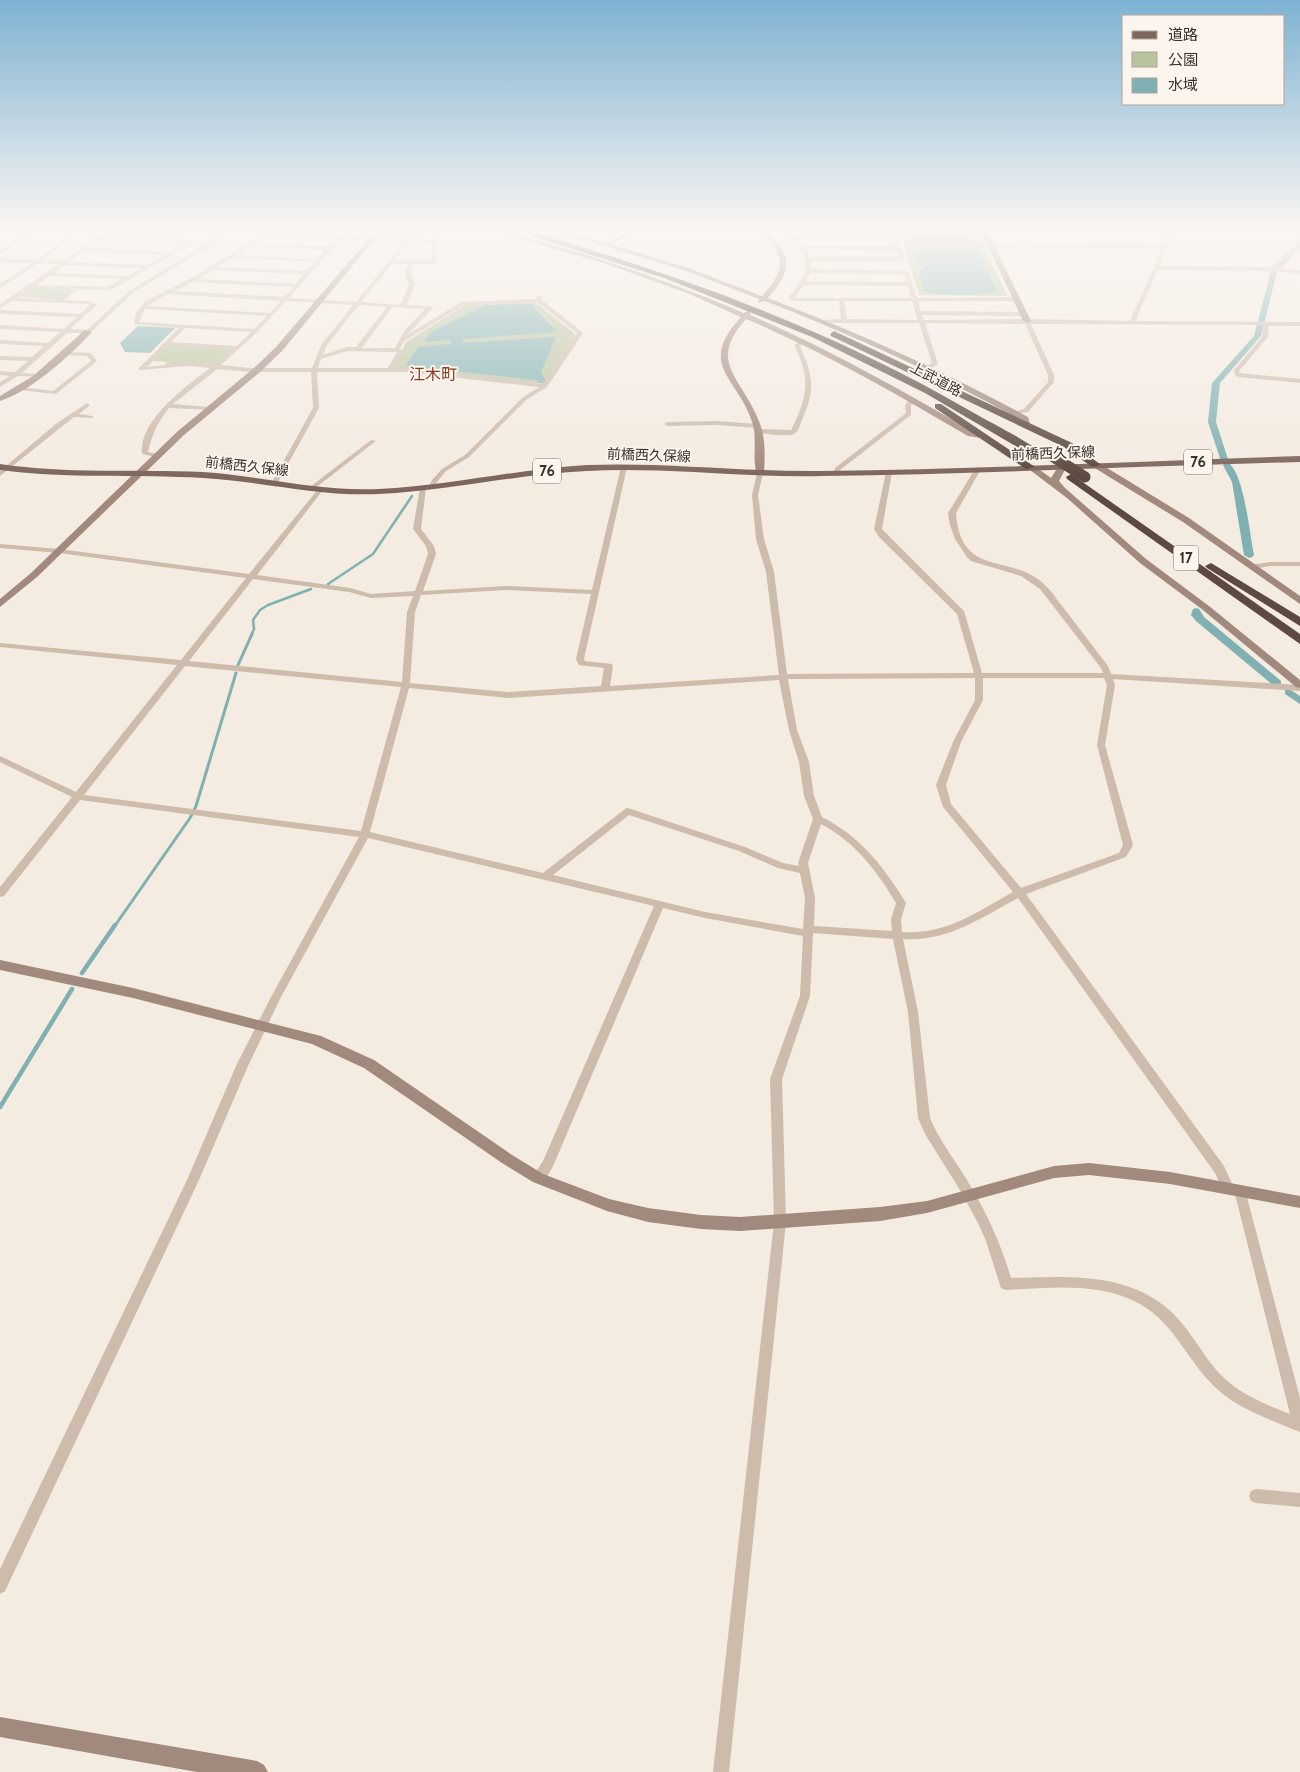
<svg xmlns="http://www.w3.org/2000/svg" width="1300" height="1772" viewBox="0 0 1300 1772" font-family="Cabin,'Noto Sans JP',sans-serif">
<style>
.green{fill:#b8c4a0}
.water{fill:#7fb0b2}
.lines{fill:none;stroke-linecap:round;stroke-linejoin:round}
.stream-far2{stroke:#7fb0b2;stroke-width:2.5}
.stream-far1{stroke:#7fb0b2;stroke-width:3}
.stream{stroke:#7fb0b2;stroke-width:4.5}
.canal{fill:#7fb0b2;fill-rule:evenodd}
.secondary-tunnel{stroke:#cfc6bd;stroke-width:7;stroke-dasharray:7 4;stroke-linecap:butt}
.street{fill:#cdbbac;fill-rule:evenodd}
.secondary{fill:#a18a7d;fill-rule:evenodd}
.primary{fill:#7d675c;fill-rule:evenodd}
.highway{fill:#5c4a42;fill-rule:evenodd}
.highway-bridge{stroke:#5c4a42;stroke-width:11}
.labels{text-anchor:middle;stroke-width:4;stroke-linejoin:round;paint-order:stroke}
.far-street-label{font-size:14px;fill:#3b302b;stroke:#fbf5ee}
.shield{fill:#fbf5ee;stroke:#756b66;stroke-width:1}
.shield-label{font-size:15px;font-weight:bold;fill:#3b302b}
.far-quarter-label{font-size:16px;fill:#8c3b22;stroke:#fbf5ee}
</style>
<rect width="100%" height="100%" fill="#f4ebe1"/>
<path class="green" d="M899,230H978L1007,296L919,295Z
M33,287L76,290L63,301L16,296Z
M536,303L574,333L575,336L544,384L394,368L406,342L465,305Z
M170,345L230,348L233,350L216,365L190,363L163,367L167,362L152,361L166,347Z"/>
<path class="water" d="M921,233H958L972,237L985,264L981,267L989,272L997,290C988,297 936,296 924,291L919,270L923,269L922,266L916,264L907,236Z
M533,304L534,308L557,332L463,339V343L556,337L541,372L546,381L544,383H539L537,380L406,366L418,347L451,344V340L424,342L431,332L485,305Z
M138,326L175,328L150,353L125,352L120,343Z"/>
<g class="lines">
<path class="stream-far2" d="M328,584L373,554L412,496
M251,636L254,629L253,620L260,610L268,605L311,589"/>
<path class="stream-far1" d="M238,665L252,634
M114,927L190,818L196,806L236,673"/>
<path class="stream" d="M82,973L115,925
M0,1107L72,989"/>
<path class="canal" d="M1300,242V248L1277,272L1261,336L1220,383L1216,422L1228,459L1221,461L1208,422L1212,383L1254,336L1271,271Z
M1227,462C1244,470 1250,537 1254,555L1252,557L1249,558L1244,555L1232,482L1223,465Z
M1196,608L1199,609L1204,617L1281,681V685H1273L1196,621L1191,615L1193,609Z
M1289,689L1300,696V704L1285,694V690Z"/>
<path class="secondary-tunnel" d="M510,231L516,229"/>
<path class="street" d="M30,229H35L0,255V251Z
M76,229H81L43,260L63,261L97,236L192,240L195,242L111,290L32,288L17,298L90,301L97,305L70,329L87,330L129,291L214,239L221,233L167,230L165,229H230V230L245,232L243,233H227L218,241L133,293L90,333H67L22,373L40,374L43,376L42,377L18,376L0,387V382L10,376L0,375V371L15,372L28,361L0,360V356L32,357L44,346L0,344V340L48,343L60,332L0,329V325L64,329L77,317L0,314V310L80,314L90,305L87,304L12,301L0,308V304L59,264L39,263L0,288V284L33,263L0,262V258L37,260ZM98,240L186,243L170,252L87,248ZM84,251L165,255L147,265L69,262ZM65,265L142,268L128,276L54,273ZM50,276L122,279L108,287L36,285Z
M434,229H438L436,262L433,264H413L411,274L415,285L406,305L430,306L433,308L408,334L461,302L536,299V297L539,295L542,297V300L583,333L547,387L526,400L469,457L446,471L437,482L434,488L429,487L432,480L442,469L465,455L522,398L539,387L407,372H317L319,408L278,482L275,484L272,482L313,408L311,372H250L217,369L173,404L209,407L212,409L211,410L169,408C158,422 152,434 148,452L160,455L157,457L142,454C138,421 186,386 210,368L188,366L139,370V368L179,328L134,324L136,313L145,301L190,279L262,235L259,234V232L432,240ZM268,235L336,238L328,247L255,243ZM341,239L404,242L356,302L289,298ZM409,242L432,243L431,260H394ZM251,246L325,250L317,260L236,255ZM232,258L315,262L307,271L217,267ZM392,264H408L405,274L409,285L400,305L361,302ZM212,270L304,274L295,284L198,279ZM193,282L293,287L284,297L174,291ZM168,294L281,301L270,313L147,306ZM286,301L353,305L321,345L312,368H250L221,365L253,336ZM538,303L577,333L543,384L407,368H394L403,351L400,349L403,342L464,305ZM359,305L387,307L356,347H346L323,355L327,345ZM392,307L425,309L405,330L395,348H362ZM145,309L267,316L254,329L139,322ZM185,328L251,332L237,346L171,342ZM168,346L233,349L214,365L188,362L147,367ZM347,351L396,352H397L388,368H318L321,359Z
M586,229L602,230L615,229L602,233L586,230Z
M784,229H788L797,238L821,235L897,236L905,259L902,261H811V269L908,271L917,298L1016,297L1019,299L1016,301H918L921,311L1023,312L1026,314L1023,316L922,315L924,320L1027,319L1130,321L1162,249L990,247L992,244L1163,245L1165,238V229H1169L1171,238L1159,266L1271,267L1300,239V244L1276,268L1300,270V274L1272,271L1158,270L1135,321L1300,322V326H1269L1268,337L1239,371L1240,373L1300,379V383L1238,377L1235,375L1234,370L1262,337L1264,325L1031,324L1054,375V382L1028,412L1013,414V412L1024,409L1048,382V375L1025,324L925,323L938,364L929,369H925V367L932,363L919,323H823L821,322V320L841,319L839,301H791L788,298C805,277 814,265 795,241L775,243L772,241L792,238ZM821,239H893L895,246H804L800,240ZM806,249L896,250L899,257H810ZM810,273L904,274L907,282L806,281ZM804,285L908,286L911,298H794ZM844,301H912L918,320L847,319Z
M860,229H985L983,230H862Z
M804,339L807,341L800,346C813,376 816,389 802,420C800,425 799,431 794,434C789,437 763,434 756,432V430L758,429L791,430C802,409 810,387 802,364C800,357 797,351 794,345Z
M64,352L91,353L97,361L56,394L19,390V388L21,387L53,391L91,361L87,356L66,355L63,353Z
M910,399L915,400L911,405V415L840,470L838,475H834L835,468L906,413L905,405Z
M87,403L90,405L89,406L79,414L93,416V418L74,417L0,476V471L57,423Z
M716,421L757,424L760,426L757,428L716,425L667,426L664,424L667,422Z
M371,440L376,441L314,489H310V487Z
M624,465L627,467L584,659L585,661L612,664L613,666L610,686L779,675L766,572L756,539L752,495L757,473L760,471L763,473L758,495L764,539L774,572L787,674L974,673L957,614L879,537L874,529L886,472L889,470L892,472L882,529L964,611L982,673H1103L1101,668L1040,589L1021,576L971,561L967,557L955,539L950,525L948,513L975,469L978,467L981,469L956,513C961,581 1014,551 1047,587C1054,594 1059,603 1066,611C1080,629 1094,648 1108,666L1111,674L1300,685V691L1113,679L1115,685L1105,745L1133,845L1126,857L1026,894L1224,1166L1234,1188L1232,1192L1228,1193L1224,1192L1215,1173L1018,898C981,918 947,942 903,939L918,1012L930,1118C939,1140 955,1160 967,1180C986,1211 1001,1244 1011,1278C1061,1277 1116,1272 1159,1302C1185,1319 1198,1349 1218,1372C1237,1393 1264,1404 1290,1414L1234,1190L1236,1186L1240,1185L1244,1186L1300,1398V1432C1269,1419 1234,1408 1211,1383C1184,1355 1171,1318 1134,1301C1095,1282 1047,1288 1006,1290L1001,1288L986,1241L978,1223L960,1190L925,1134L918,1118L908,1012L893,939L813,933L810,996L782,1079L786,1222L729,1772H713L774,1222L770,1079L800,996L803,936L705,918L663,908L554,1164C550,1172 544,1185 534,1182L532,1178L543,1161L654,906L368,838L281,997L248,1066L199,1180L5,1591L0,1594V1569L187,1180L236,1066L271,997L359,837L80,800L4,896L0,897V887L72,797L0,762V756L76,792L177,665L0,647V643L181,660L246,578L59,553L0,548V544L59,549L249,574L319,488H323V490L257,575L350,588L371,594L415,591L428,554L426,546L413,529L420,488L423,486L426,488L421,529L434,546L436,554L423,591L506,586L592,590L621,467ZM253,579L349,592L371,598L413,596L407,612L402,682L189,661ZM506,590L591,594L576,659L579,665L604,668L601,686L508,692L410,683L415,612L421,595ZM185,666L401,687L361,831L84,795ZM975,678V700L953,742L936,785L943,807L1013,892C976,912 947,935 902,932L901,919L906,903C884,867 861,837 822,817L814,796L809,762L797,730L788,679ZM983,678H1104L1107,685L1097,745L1123,845L1119,853L1021,888L951,804L946,785L961,742L983,700ZM779,680L789,730L799,762L804,796L813,819L798,863L799,866L783,863L745,847L628,808L625,809L543,873L370,832L409,688L508,698ZM629,815L739,851L778,868L800,873L805,898L803,929L705,912L553,875ZM821,824C855,842 877,871 896,903L891,919L892,931L814,926L815,898L808,863Z
M1270,562H1300V566H1270L1253,569L1249,567L1250,565Z
M1256,1489L1300,1493V1507L1256,1503L1251,1501L1249,1496L1251,1491Z"/>
<path class="secondary" d="M377,229H383L282,351L260,372L184,435L37,577L0,607V599L31,573L178,431L254,368L276,347Z
M548,229C566,227 583,240 601,242C613,243 630,229 645,229L609,244L688,268L762,296C789,266 783,257 760,229H766C792,255 793,270 768,298C857,332 944,371 1028,417L1030,424L1023,426L1021,420C938,374 853,335 765,301L758,303L759,299L684,270Z
M980,229H986L1031,321L1030,323L1023,321Z
M506,232C588,253 667,280 744,313L747,311H751L750,315C829,349 899,389 974,432L985,436L981,438L968,436C895,393 824,352 746,319C707,362 741,377 758,419C766,436 765,455 764,473L757,475C752,461 757,441 753,425C740,378 695,367 741,317L687,293L604,263L504,235Z
M85,330L92,332C70,356 31,391 0,401V396L33,376Z
M1093,463H1099L1189,518L1300,596V604L1183,522L1093,467Z
M1060,464L1067,466L1059,481L1065,488L1146,559L1209,606L1300,680V688L1296,687L1203,610L1140,563L1067,498L1026,467L1033,465L1051,478Z
M0,960L133,988L321,1036L374,1060L512,1155L543,1174L609,1199L648,1208L701,1215L740,1217L880,1207L927,1201L1054,1166L1089,1163L1170,1172L1300,1196V1208L1170,1184L1089,1175L1054,1178L927,1213L880,1221L740,1231L701,1229L648,1222L607,1211L533,1182L502,1163L364,1068L312,1044L133,998L0,970Z
M0,1717L257,1761L264,1765L268,1772H197L0,1737Z"/>
<path class="primary" d="M1300,456V462C1141,466 981,474 822,476C744,478 665,467 587,471C517,474 448,491 379,494C320,497 261,481 203,478C135,474 67,479 0,470V464C67,474 135,469 203,472C261,476 320,492 379,489C448,486 517,469 587,465C665,462 744,472 822,471C981,469 1141,461 1300,456Z"/>
<path class="highway" d="M510,229H521C678,274 833,330 974,413C991,423 1034,444 1045,456L1036,458L925,393L812,337L664,278Z
M834,331L1072,443L1101,465L1092,467L1064,447L831,336L830,334Z
M935,404H941L1035,467L1026,469L935,408Z
M1071,474L1300,634V644L1067,479L1066,477Z
M1211,563L1300,617V626L1207,568L1205,566Z"/>
<path class="highway-bridge" d="M1052,456L1085,477"/>
</g>
<linearGradient id="sky" x2="0" y2="1"><stop stop-color="#7eb2d2"/><stop offset="0.48" stop-color="#faf6f2"/><stop offset="1" stop-color="#faf6f2" stop-opacity="0"/></linearGradient>
<rect width="1300" height="477" fill="url(#sky)"/>
<g class="labels">
<g class="far-street-label">
<text transform="translate(936 379) rotate(28)" y="5">上武道路</text>
<text transform="translate(1053 453) rotate(-2)" y="5">前橋西久保線</text>
<text transform="translate(649 455) rotate(2)" y="5">前橋西久保線</text>
<text transform="translate(247 466) rotate(6)" y="5">前橋西久保線</text>
</g>
<g class="shield">
<rect x="1184" y="449.5" width="28" height="25" rx="4"/>
<rect x="533" y="458.5" width="28" height="25" rx="4"/>
<rect x="1173.5" y="545.5" width="25" height="25" rx="4"/>
</g>
<g class="shield-label">
<text x="1198" y="467">76</text>
<text x="547" y="476">76</text>
<text x="1186" y="563">17</text>
</g>
<g class="far-quarter-label">
<text x="433" y="380">江木町</text>
</g>
</g>
<rect x="1122" y="15" width="162" height="90" fill="#fbf5ee" stroke="#aea6a0"/>
<rect x="1132" y="31" width="25" height="8" fill="#7d675c" stroke="#aea6a0"/>
<text x="1168" y="40" font-size="15" fill="#3b302b">道路</text>
<rect x="1132" y="52" width="25" height="15" fill="#b8c4a0" stroke="#aea6a0"/>
<text x="1168" y="65" font-size="15" fill="#3b302b">公園</text>
<rect x="1132" y="78" width="25" height="15" fill="#7fb0b2" stroke="#aea6a0"/>
<text x="1168" y="90" font-size="15" fill="#3b302b">水域</text>
</svg>
